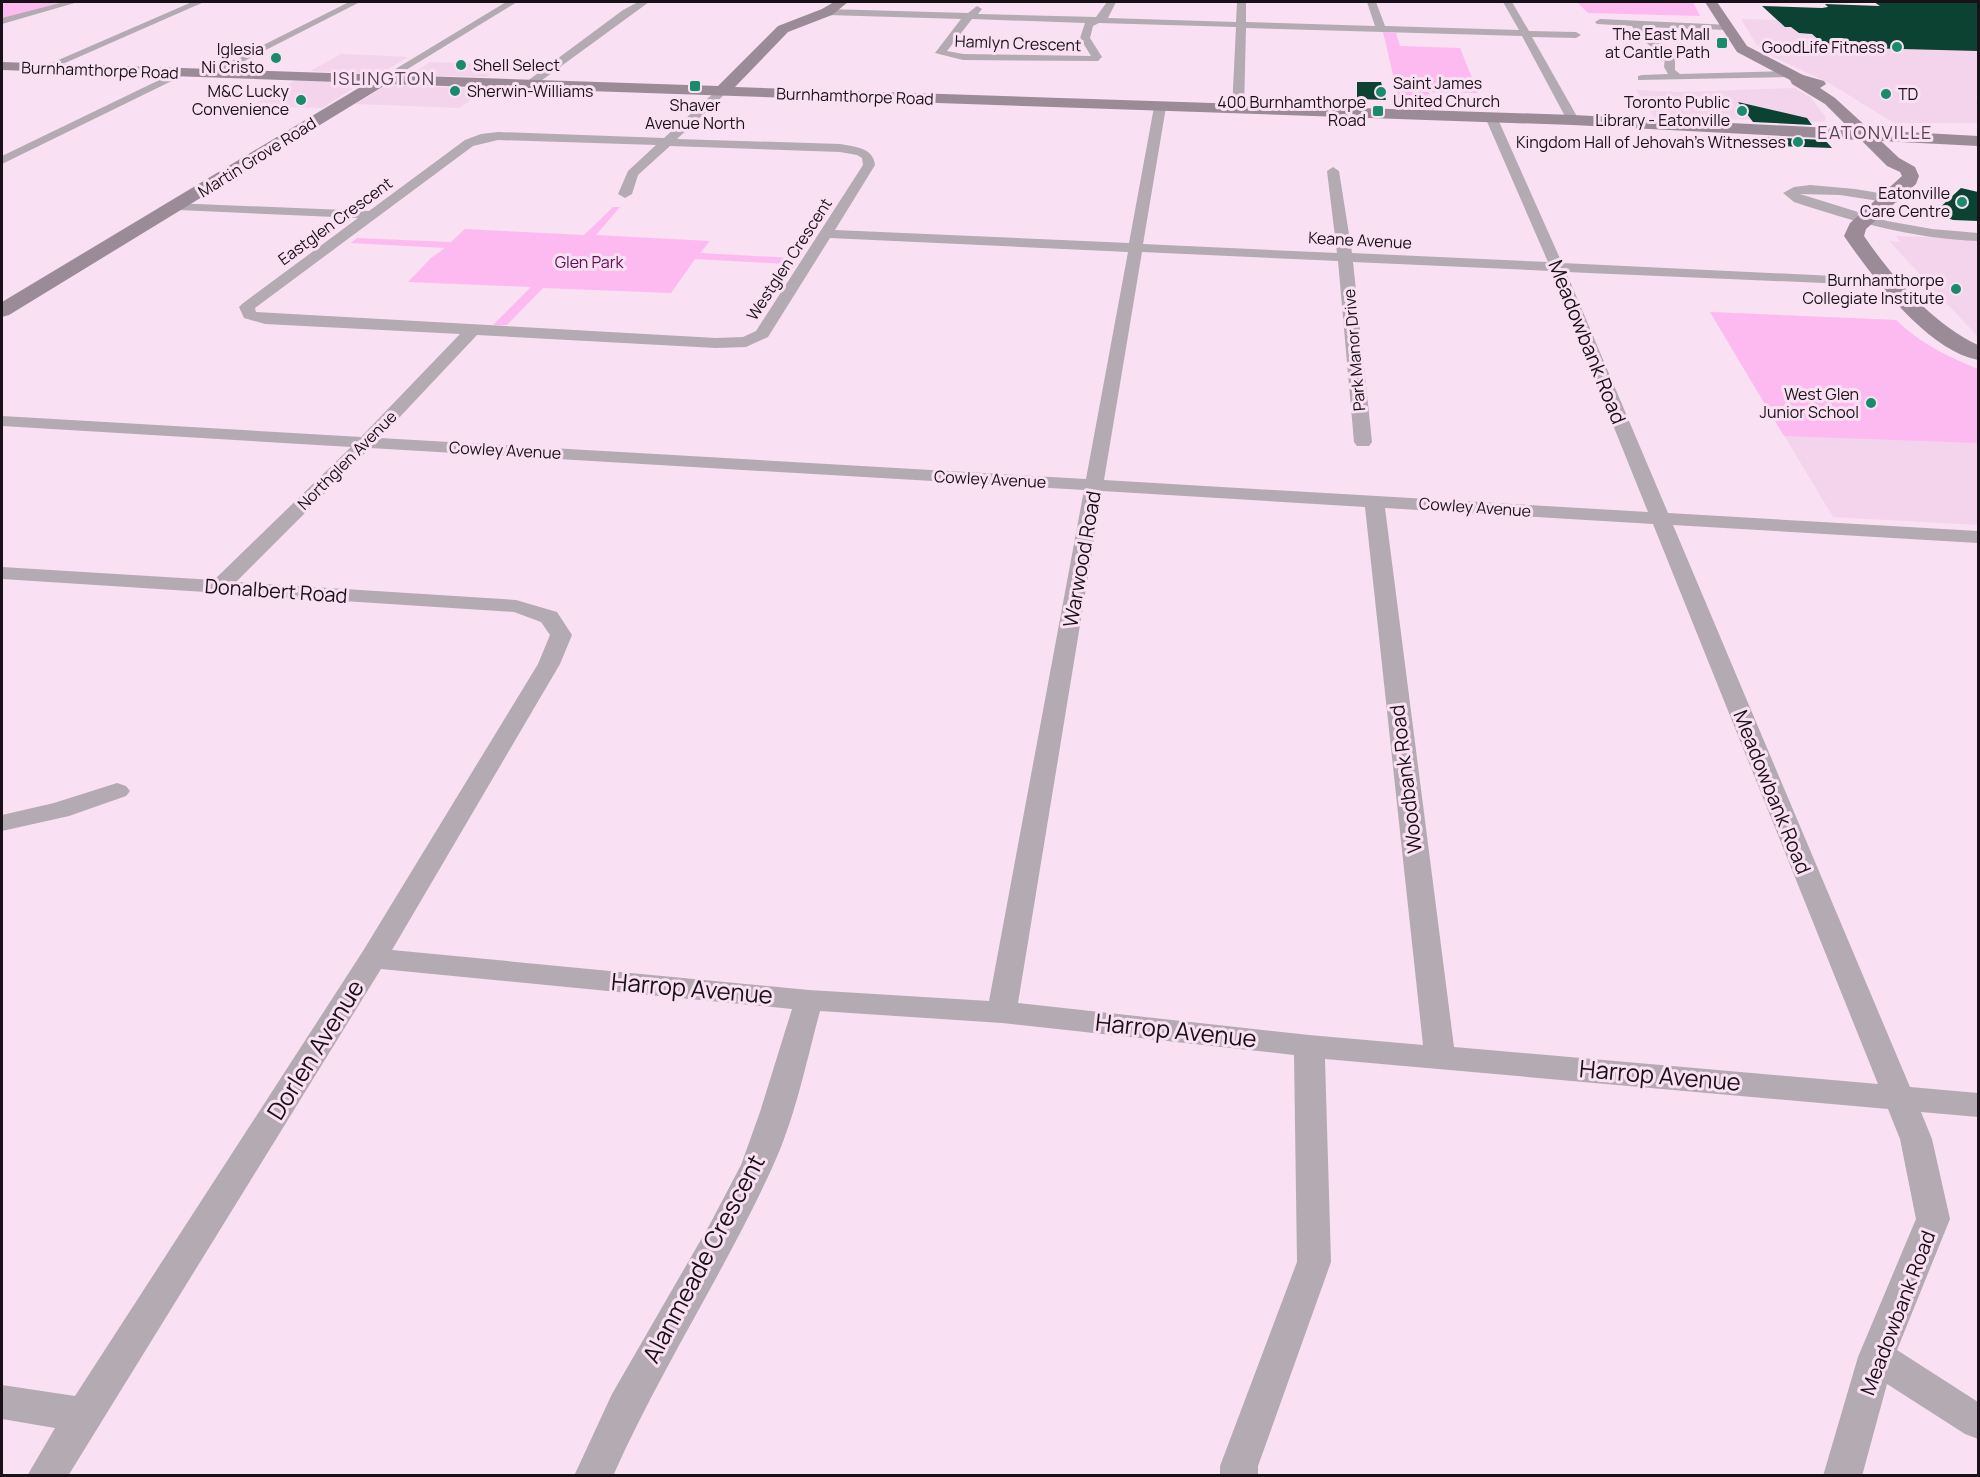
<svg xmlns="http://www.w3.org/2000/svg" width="1980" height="1477" viewBox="0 0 1980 1477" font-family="Manrope,sans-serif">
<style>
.built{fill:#f4d4ed}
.green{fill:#fdbaf0}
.building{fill:#0b4232}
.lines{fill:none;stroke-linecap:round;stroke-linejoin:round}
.street{fill:#b4aab2;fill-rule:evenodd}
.secondary{fill:#9a8b97;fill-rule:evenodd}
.poi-dot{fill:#188b6c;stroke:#f9e0f3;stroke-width:2}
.labels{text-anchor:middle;stroke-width:6;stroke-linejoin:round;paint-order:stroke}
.far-poi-label{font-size:16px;fill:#191118;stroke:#f9e0f3;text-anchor:end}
.far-street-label{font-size:16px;fill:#191118;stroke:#f9e0f3}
.far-park-label{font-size:16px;fill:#5c0f53;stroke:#f9e0f3}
.far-neighbourhood-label{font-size:18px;letter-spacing:1.5px;fill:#564252;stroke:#f9e0f3}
.street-label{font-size:20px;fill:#191118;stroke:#f9e0f3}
.near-street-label{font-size:24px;fill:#191118;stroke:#f9e0f3}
</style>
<rect width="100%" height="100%" fill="#f9e0f3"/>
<path class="built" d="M1741,19L1978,26V95L1975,96L1978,100V123H1894L1829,83L1767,54L1756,44Z
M341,54L371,55L408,57L380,74L310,71Z
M430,62L504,65L486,77L410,75Z
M296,80L354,82L360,84L322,108L251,106Z
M387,85L487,89L459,108L355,104Z
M1795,88L1810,97L1826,117L1824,122L1654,117L1636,90L1682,92Z
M1896,236L1978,239V337L1889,241L1900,242Z
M1710,312L1896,320L1910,333L1937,351L1978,369V525L1833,517Z"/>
<path class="green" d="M2,2H67L2,19Z
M1577,2H1693L1700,16L1588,13Z
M1383,32L1396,33L1400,46L1460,48L1478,93L1429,92L1434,110L1401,109Z
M613,207H620L596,235L710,241L700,253L792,258L788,264L695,259L671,293L543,288L507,325H493L531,287L408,282L431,258L445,248L351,243L357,238L451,242L465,229L584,235Z
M1710,312L1896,320C1920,343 1948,357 1978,369V443L1784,436Z"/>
<path class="building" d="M1874,2H1978V51L1827,47L1812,34L1799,33L1791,27H1785L1762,6L1822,8L1828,7L1825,4L1880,6Z
M1357,82H1381L1386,100L1357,99Z
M1738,102L1807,118L1812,125L1753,122Z
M1765,137L1825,140L1832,148L1778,146L1770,144Z
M1961,188L1978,192V221L1953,220L1934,213Z"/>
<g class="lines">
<path class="street" d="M64,2H78L2,24V18Z
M192,2H204L49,70L40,68Z
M349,2H360L215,76H207L206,74Z
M506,2H517L388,81H380L379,79Z
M638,2H649L534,86H526V82L623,10Z
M1107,2H1116L1108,18L1236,22L1237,2H1246V22L1375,26L1367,2H1376L1385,26L1519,30L1503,2H1512L1529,31L1576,32L1581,35L1576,38L1532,37L1579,120L1573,123L1567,120L1522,36L1246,28L1244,109L1238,112L1232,109L1236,27L1099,23L1093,26L1090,38L1102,57L1098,61L963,60L935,53L961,19L827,15L822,12L827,9L968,13L977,6L982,9L978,14L1096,17ZM972,19L1085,23L1080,38L1091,56L963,54L947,51Z
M1600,19L1730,25V29L1727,30L1642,27L1670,50L1675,58V70L1680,74L1791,71L1796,74L1791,77L1638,80V76L1642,75L1668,74L1664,67L1665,58L1637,35L1632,26L1597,24L1595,22Z
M182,69L186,70V74L2,164V156Z
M721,89L726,92L725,94L677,139L840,144C855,147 873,147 875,165L835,230L1129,243L1154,107L1160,104L1166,107L1143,244L1337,253L1327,171L1333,167L1339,171L1352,253L1548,262L1485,117L1491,114L1497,117L1562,263L1897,279L1899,282L1892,286L1566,272L1668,513L1978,531V543L1673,525L1910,1087L1978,1093V1117L1921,1112L1932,1139L1950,1219L1897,1350L1978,1402V1439L1965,1434L1887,1384L1862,1476H1823L1858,1357L1916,1219L1900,1139L1888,1109L1325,1059L1331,1262L1258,1466V1476H1220V1466L1297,1262L1294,1055L1002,1023L820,1011C806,1063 795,1119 772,1168C724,1273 660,1370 613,1476H574L612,1394L710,1224L741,1165L760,1112L792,1009L381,969L68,1476H27L55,1428L2,1419V1385L75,1396L363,951L538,664L550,635L541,622L514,612L2,579V567L214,580L351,447L2,426V416L361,437L460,334L265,324L244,318L239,307L242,304L358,218L178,210L171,206L173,203L369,211L465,140L481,134L498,132L664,138L717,90ZM498,140L656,145L628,171L618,194L625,198L632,194L638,175L670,146L840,152L857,155L862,158L863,165L756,331L743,337L716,338L256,312L255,308L473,146ZM830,238L1128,252L1086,479L380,438L477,335L716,348L746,347L768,337ZM1142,252L1338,261L1354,442L1357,446H1369L1372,442L1353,262L1551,271L1648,512L1104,480ZM370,448L1084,490L989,1001L809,990L392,950L560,664L572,635L557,612L516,600L236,582ZM1102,491L1365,507L1423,1045L1309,1035L1018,1003ZM1385,508L1653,524L1878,1084L1454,1047Z
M1810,185L1855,189L1897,196L1899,199L1897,202L1892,203L1840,195L1800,194L1887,221L1932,229L1978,233V241C1915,239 1854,222 1794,202L1783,193L1794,187Z
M117,783L126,786L130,791L126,796L69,816L2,831V815L54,803Z"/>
<path class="secondary" d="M834,2H848L832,15L788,32L735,87L1573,115L1850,129L1825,104L1792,84L1790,80L1737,52L1705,2H1717L1747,46L1803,75L1824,81L1826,84L1820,88L1835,98L1870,130L1978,136V146L1881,141L1899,158L1915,167L1919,176L1916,184L1866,229L1864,236C1892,277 1933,324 1978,345V360C1927,350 1873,278 1844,236L1850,223L1902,176L1900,172L1887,166L1861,140L1573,125L387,84L9,315L2,317V302L367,83L2,70V62L718,86L778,26L822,9Z"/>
</g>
<g class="poi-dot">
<rect x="1716" y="37" width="12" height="12" rx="3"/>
<circle cx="1897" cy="47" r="6"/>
<circle cx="276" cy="58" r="6"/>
<circle cx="461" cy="65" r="6"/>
<rect x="689" y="80" width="12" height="12" rx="3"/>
<circle cx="455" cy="91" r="6"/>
<circle cx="1381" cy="92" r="6"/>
<circle cx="1886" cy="94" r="6"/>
<circle cx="301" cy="100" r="6"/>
<rect x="1372" y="105" width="12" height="12" rx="3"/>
<circle cx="1742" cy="111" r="6"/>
<circle cx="1798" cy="142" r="6"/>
<circle cx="1962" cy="202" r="6"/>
<circle cx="1956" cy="289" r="6"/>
<circle cx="1871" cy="403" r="6"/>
</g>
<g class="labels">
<g class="far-poi-label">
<text x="1710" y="40">The East Mall<tspan x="1710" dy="18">at Cantle Path</tspan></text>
<text x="1885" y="53">GoodLife Fitness</text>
<text x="264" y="55">Iglesia<tspan x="264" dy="18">Ni Cristo</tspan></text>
<text x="473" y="71" text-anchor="start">Shell Select</text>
<text x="1393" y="89" text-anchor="start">Saint James<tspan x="1393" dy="18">United Church</tspan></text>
<text x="289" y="97">M&amp;C Lucky<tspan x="289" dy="18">Convenience</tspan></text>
<text x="467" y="97" text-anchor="start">Sherwin-Williams</text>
<text x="1898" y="100" text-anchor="start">TD</text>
<text x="1366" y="108">400 Burnhamthorpe<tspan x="1366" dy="18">Road</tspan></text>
<text x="1730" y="108">Toronto Public<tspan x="1730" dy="18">Library - Eatonville</tspan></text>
<text x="695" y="111" text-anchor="middle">Shaver<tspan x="695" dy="18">Avenue North</tspan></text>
<text x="1786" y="148">Kingdom Hall of Jehovah's Witnesses</text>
<text x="1950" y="199">Eatonville<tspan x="1950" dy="18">Care Centre</tspan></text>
<text x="1944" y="286">Burnhamthorpe<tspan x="1944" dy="18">Collegiate Institute</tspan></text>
<text x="1859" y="400">West Glen<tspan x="1859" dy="18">Junior School</tspan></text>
</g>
<g class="far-street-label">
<text transform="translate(1018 43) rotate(2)" y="6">Hamlyn Crescent</text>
<text transform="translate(100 70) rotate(2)" y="6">Burnhamthorpe Road</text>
<text transform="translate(855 96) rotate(2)" y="6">Burnhamthorpe Road</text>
<text transform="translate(257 157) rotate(-32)" y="6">Martin Grove Road</text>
<text transform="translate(335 221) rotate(-36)" y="6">Eastglen Crescent</text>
<text transform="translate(1360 240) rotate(3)" y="6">Keane Avenue</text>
<text transform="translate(789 259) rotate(-57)" y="6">Westglen Crescent</text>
<text transform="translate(1354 350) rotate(-95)" y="6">Park Manor Drive</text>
<text transform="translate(505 450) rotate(3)" y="6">Cowley Avenue</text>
<text transform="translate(347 460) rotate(-45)" y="6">Northglen Avenue</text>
<text transform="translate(990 479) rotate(3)" y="6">Cowley Avenue</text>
<text transform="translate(1475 507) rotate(4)" y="6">Cowley Avenue</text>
</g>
<g class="far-park-label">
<text x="589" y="268">Glen Park</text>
</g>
<g class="far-neighbourhood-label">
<text x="384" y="85">ISLINGTON</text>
<text x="1875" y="139">EATONVILLE</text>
</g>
<g class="street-label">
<text transform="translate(1587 342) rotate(68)" y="7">Meadowbank Road</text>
<text transform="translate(1082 559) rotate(-80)" y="7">Warwood Road</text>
<text transform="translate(276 591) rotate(4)" y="7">Donalbert Road</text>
<text transform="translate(1406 779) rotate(-97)" y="7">Woodbank Road</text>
<text transform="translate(1772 792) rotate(68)" y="7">Meadowbank Road</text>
<text transform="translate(1898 1313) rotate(-69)" y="7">Meadowbank Road</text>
</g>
<g class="near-street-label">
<text transform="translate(692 989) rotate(5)" y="8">Harrop Avenue</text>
<text transform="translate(1176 1031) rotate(6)" y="8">Harrop Avenue</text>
<text transform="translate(316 1050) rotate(-58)" y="8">Dorlen Avenue</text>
<text transform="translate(1660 1076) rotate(5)" y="8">Harrop Avenue</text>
<text transform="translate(704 1259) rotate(-62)" y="8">Alanmeade Crescent</text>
</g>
</g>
<rect width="1980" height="1477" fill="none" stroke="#191118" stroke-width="6"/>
</svg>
